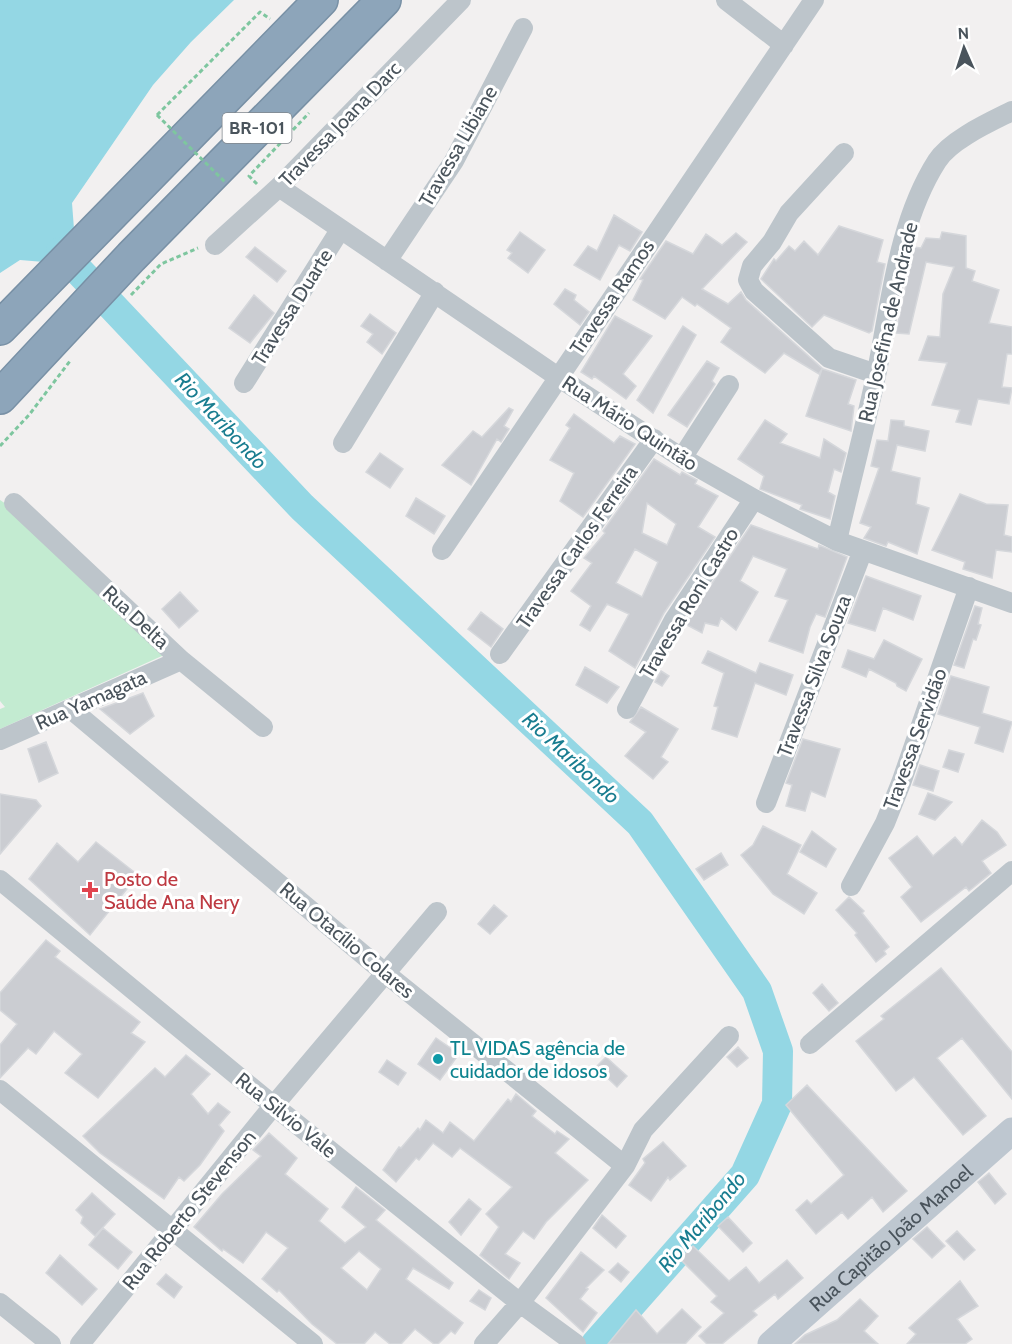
<svg xmlns="http://www.w3.org/2000/svg" width="1012" height="1344" viewBox="0 0 1012 1344" font-family="Cabin,sans-serif">
<style>
.green{fill:#c3ebd1}
.water{fill:#94d7e4}
.lines{fill:none;stroke-linecap:round;stroke-linejoin:round}
.river{stroke:#94d7e4;stroke-width:30}
.building{fill:#cbcdd2;stroke:#d5d7db;stroke-width:1.5;fill-rule:evenodd}
.highway-casing{stroke:#7890a5;stroke-width:36}
.path{stroke:#7ec69f;stroke-width:3;stroke-dasharray:4.5 3;stroke-linecap:butt}
.street{stroke:#bdc5cb;stroke-width:20}
.secondary{stroke:#bec7d0;stroke-width:27}
.highway{stroke:#8da5ba;stroke-width:33}
.path-bridge{stroke:#7ec69f;stroke-width:3;stroke-dasharray:4.5 3;stroke-linecap:butt}
.health-dot{fill:#e0444e;stroke:#fff;stroke-width:2}
.culture-dot{fill:#0f9aa8;stroke:#fff;stroke-width:2}
.labels{text-anchor:middle;stroke-width:6;stroke-linejoin:round;paint-order:stroke}
.shield{fill:#fff;stroke:#80878d;stroke-width:1.5}
.shield-label{font-size:18px;font-weight:bold;fill:#4a545c}
.street-label{font-size:20px;fill:#4a545c;stroke:#fff}
.health-label{font-size:20px;fill:#be3a42;stroke:#fff;text-anchor:start}
.culture-label{font-size:20px;fill:#0d838f;stroke:#fff;text-anchor:start}
.water-label{font-size:21px;font-style:italic;fill:#197d90;stroke:#fff}
</style>
<rect width="100%" height="100%" fill="#f2f0f0"/>
<path class="green" d="M0,500L21,514L164,655L0,729V709L5,707L0,701Z"/>
<path class="water" d="M0,0H234L191,42L153,85L72,203L74,229L44,262L20,260L0,273Z"/>
<g class="lines">
<path class="river" d="M61,252L302,507L640,823L757,991L778,1051L777,1104L745,1175L596,1344"/>
</g>
<path class="building" d="M614,215L642,232L630,251L619,245L600,280L574,265L588,246L597,251Z
M839,226L883,240L877,262L885,264L872,331L869,333L824,315L812,327L761,279L774,259L776,261L789,246L795,251L804,241L818,255Z
M520,232L545,250L528,273L508,258L512,253L507,250Z
M942,232L966,236V268L975,271L972,281L999,290L989,323L1012,327V354H1007L1002,387L1012,388L1009,404L978,399L971,425L956,422L960,410L932,405L947,363L919,360L928,336L940,337L943,294L954,267L926,262L909,334L896,333L914,247L921,248L926,238L940,239Z
M736,233L747,242L702,289L728,304L741,292L746,300L823,369L856,380L848,404L854,406L851,431L806,416L822,369L819,374L784,353L765,373L721,342L731,328L697,304L695,306L682,297L665,319L633,300L643,280L640,279L666,241L693,254L706,234L722,245Z
M255,247L286,271L277,282L246,257Z
M565,289L576,295L574,300L589,312L580,325L554,304Z
M254,295L274,313L250,343L229,328Z
M370,314L396,333L382,354L367,342L373,334L361,326Z
M615,316L652,336L623,374L636,386L626,399L594,376L592,379L581,372Z
M683,326L696,335L653,413L637,400Z
M707,361L719,368L712,381L715,384L687,427L668,415Z
M509,408L513,410L504,426L509,429L501,442L497,439L471,485L442,465L473,431L482,437Z
M574,414L614,443L620,436L635,444L583,517L560,501L574,473L550,460L570,428L566,425Z
M765,420L787,434L780,443L820,458L824,439L846,453L841,472L834,469L828,492L835,496L830,519L800,509L802,505L760,489L764,476L738,459Z
M891,420L904,421V426L929,431L925,451L897,445L891,471L920,478L916,504L929,508L917,554L888,542L886,546L864,538L871,527L860,523L879,468L871,466L877,440L888,441Z
M380,453L403,469L390,488L366,472Z
M654,459L680,475L682,472L697,480L695,484L718,496L698,527L715,537L664,613L635,668L609,651L629,614L607,604L590,631L580,625L591,606L571,591L592,563L584,558L605,533L603,531ZM647,503L676,524L667,545L642,533ZM635,549L658,562L642,597L616,583Z
M960,494L986,504L1008,505L1004,535L1012,537V552L996,550L992,578L963,569L965,562L932,550Z
M416,498L445,516L434,534L406,516Z
M751,525L818,549L819,545L847,557L825,617L816,614L810,627L803,653L769,641L788,600L775,596L787,569L753,556L740,581L758,592L736,630L721,618L718,626L705,623L702,633L685,624Z
M866,576L921,596L913,620L883,608L875,631L848,623Z
M180,592L198,611L179,628L162,609Z
M975,606L982,608L978,624L981,625L976,640L973,639L964,668L954,665Z
M481,612L503,629L491,647L468,629Z
M884,640L922,659L906,691L897,686L896,683L869,669L866,677L842,667L848,650L874,659Z
M708,651L756,673L760,663L793,675L786,695L755,683L737,737L712,729L718,707L714,706L724,673L702,663Z
M585,667L619,687L607,703L576,685Z
M661,671L669,676L662,686L655,682Z
M951,676L989,687L982,713L1012,722L1003,752L975,743L980,727L938,714Z
M143,693L154,716L130,734L100,709Z
M641,707L678,729L661,757L668,762L653,779L625,756L646,732L630,722Z
M803,739L840,749L825,797L811,791L805,811L786,806L792,785L786,783Z
M46,742L58,773L39,782L28,749Z
M949,750L964,754L958,772L943,767Z
M920,765L939,771L933,791L913,785Z
M928,793L952,802L935,820L919,814Z
M0,794L36,800L41,806L0,854Z
M982,820L997,832L1006,845L982,861L991,873L969,891L966,887L921,922L901,897L912,887L889,858L917,836L933,856L955,837L962,845Z
M763,826L801,845L787,874L817,893L804,914L773,894L741,855L753,845Z
M812,831L836,849L826,867L800,852Z
M96,842L138,875L90,935L29,879L57,843L78,862Z
M721,853L728,865L704,880L696,869Z
M849,897L864,911L862,913L889,947L884,951L886,954L876,962L855,935L857,933L836,910Z
M494,905L507,916L490,934L478,924Z
M46,940L60,951L55,957L140,1022L131,1033L145,1042L98,1098L65,1073L82,1054L54,1031L36,1054L28,1048L0,1078V1045L17,1024L0,1010V993Z
M941,968L1012,1052V1099L962,1038L937,1058L986,1116L963,1135L914,1077L896,1091L856,1041L884,1019L881,1016Z
M822,984L838,1003L829,1011L813,993Z
M436,1038L459,1054L440,1080L418,1064Z
M738,1047L748,1058L737,1067L727,1057Z
M186,1055L210,1074L191,1094L208,1114L218,1103L230,1112L219,1125L224,1131L200,1165L184,1181L179,1177L164,1199L100,1153L83,1136L155,1068L165,1077Z
M606,1057L627,1076L617,1087L596,1067Z
M387,1060L406,1073L398,1085L379,1072Z
M807,1085L907,1191L883,1212L872,1197L848,1219L842,1212L816,1234L796,1210L807,1200L811,1204L844,1175L786,1105Z
M516,1094L536,1111L532,1116L555,1134L557,1131L569,1139L555,1153L588,1180L546,1222L534,1239L523,1231L505,1254L520,1263L509,1279L480,1255L499,1227L486,1214L512,1187L460,1148L452,1157L433,1143L419,1160L416,1158L396,1182L383,1170L399,1147L401,1148L418,1128L420,1130L426,1120L443,1133L450,1122L474,1141L508,1099L511,1102Z
M269,1133L297,1158L285,1174L328,1209L319,1221L345,1243L366,1227L342,1207L356,1187L385,1210L376,1220L453,1283L449,1289L413,1268L406,1279L463,1323L455,1334L451,1331L438,1344H434L415,1329L401,1344H390L375,1332L364,1344H337L312,1324L279,1290L277,1292L262,1279L288,1248L266,1232L243,1263L223,1249L222,1251L194,1227L222,1194L261,1156L253,1150ZM359,1251L381,1269L367,1290L341,1268Z
M663,1142L686,1166L670,1180L668,1177L651,1201L629,1185L645,1163L643,1159Z
M989,1173L1006,1194L995,1204L978,1182Z
M92,1193L115,1214L95,1236L81,1223L83,1217L76,1210Z
M469,1199L481,1209L461,1235L449,1222Z
M602,1215L626,1236L616,1248L593,1228Z
M728,1217L752,1243L743,1252L718,1226Z
M927,1227L945,1246L932,1258L913,1239Z
M103,1228L132,1252L118,1269L89,1245Z
M957,1231L975,1250L964,1260L946,1241Z
M693,1246L729,1281L746,1267L759,1283L787,1260L803,1278L778,1299L775,1294L753,1311L757,1315L722,1344H707L699,1336L724,1313L711,1302L717,1296L680,1259Z
M581,1252L604,1270L586,1288L588,1289L580,1299L597,1313L583,1332L546,1298Z
M60,1255L97,1289L82,1305L46,1273Z
M618,1263L629,1272L621,1282L609,1272Z
M166,1274L182,1287L174,1298L157,1284Z
M960,1281L978,1306L957,1319L972,1339L965,1344H907L916,1334L909,1328Z
M479,1290L491,1298L485,1310L470,1301Z
M860,1299L878,1316L864,1331L878,1344H795L805,1335L837,1320Z
M682,1309L701,1327L685,1344H608L636,1310L657,1334Z"/>
<g class="lines">
<g class="highway-casing">
<path id="highway" d="M0,328L321,0
M0,397L131,257L384,0"/>
</g>
<path class="path" d="M157,115L260,12L270,19
M257,184L249,176L309,113
M131,295L161,264L198,248
M0,446L29,415L70,361"/>
<path class="street" d="M726,0L784,45
M844,153L789,213L772,242L752,266L748,280L754,291L829,358L876,374
M279,187L558,377L682,458L754,499L837,541L1012,603
M215,245L279,187L461,0
M387,261L454,161L523,28
M244,383L340,230
M343,443L435,292
M682,458L729,385
M14,503L181,660L263,727
M837,541C850,484 865,428 877,371C891,302 898,222 937,161C950,140 990,122 1012,111
M442,550L814,0
M500,654L654,439
M627,709L674,620L754,499
M72,710L385,973L625,1166
M0,740L181,660
M766,803L863,550
M0,880L268,1101L520,1303L576,1344
M851,886L885,823L901,783L969,587
M810,1044L1012,871
M0,1090L313,1344
M0,1303L51,1344
M80,1344L274,1105L437,912
M484,1344L520,1303L625,1166L643,1130L729,1036"/>
<path class="secondary" id="s1" d="M771,1344L1012,1131"/>
<use href="#highway" class="highway"/>
<path class="path-bridge" d="M157,115L226,183"/>
</g>
<path class="health-dot" d="M87 881h6v6h6v6h-6v6h-6v-6h-6v-6h6z"/>
<circle class="culture-dot" cx="438" cy="1059" r="6"/>
<g class="labels">
<rect class="shield" x="222.5" y="113" width="69" height="30" rx="4.5"/>
<g class="shield-label">
<text x="257" y="134">BR-101</text>
</g>
<g class="street-label">
<text transform="translate(340 124) rotate(-46)" y="7">Travessa Joana Darc</text>
<text transform="translate(458 146) rotate(-60)" y="7">Travessa Libiane</text>
<text transform="translate(612 297) rotate(-56)" y="7">Travessa Ramos</text>
<text transform="translate(292 307) rotate(-58)" y="7">Travessa Duarte</text>
<text transform="translate(888 322) rotate(-77)" y="7">Rua Josefina de Andrade</text>
<text transform="translate(630 423) rotate(33)" y="7">Rua Mário Quintão</text>
<text transform="translate(577 547) rotate(-55)" y="7">Travessa Carlos Ferreira</text>
<text transform="translate(689 603) rotate(-59)" y="7">Travessa Roni Castro</text>
<text transform="translate(136 617) rotate(43)" y="7">Rua Delta</text>
<text transform="translate(814 676) rotate(-69)" y="7">Travessa Silva Souza</text>
<text transform="translate(91 700) rotate(-24)" y="7">Rua Yamagata</text>
<text transform="translate(915 739) rotate(-70)" y="7">Travessa Servidão</text>
<text transform="translate(347 940) rotate(40)" y="7">Rua Otacílio Colares</text>
<text transform="translate(286 1115) rotate(39)" y="7">Rua Silvio Vale</text>
<text transform="translate(189 1210) rotate(-51)" y="7">Rua Roberto Stevenson</text>
<text dy="7" stroke="none"><textPath href="#s1" startOffset="160">Rua Capitão João Manoel</textPath></text>
</g>
<g class="health-label">
<text x="104" y="886">Posto de<tspan x="104" dy="23">Saúde Ana Nery</tspan></text>
</g>
<g class="culture-label">
<text x="450" y="1055">TL VIDAS agência de<tspan x="450" dy="23">cuidador de idosos</tspan></text>
</g>
<g class="water-label">
<text transform="translate(221 421) rotate(47)" y="7">Rio Maribondo</text>
<text transform="translate(571 758) rotate(43)" y="7">Rio Maribondo</text>
<text transform="translate(702 1222) rotate(-50)" y="7">Rio Maribondo</text>
</g>
</g>
<g transform="translate(964 48) rotate(357)" stroke="#ffffff" stroke-width="4.5" paint-order="stroke">
<path d="M0-4.5L10 22L0 15L-10 22Z" fill="#4a545c"/>
<text y="-9" font-size="16" font-weight="bold" text-anchor="middle" fill="#4a545c">N</text>
</g>
</svg>
